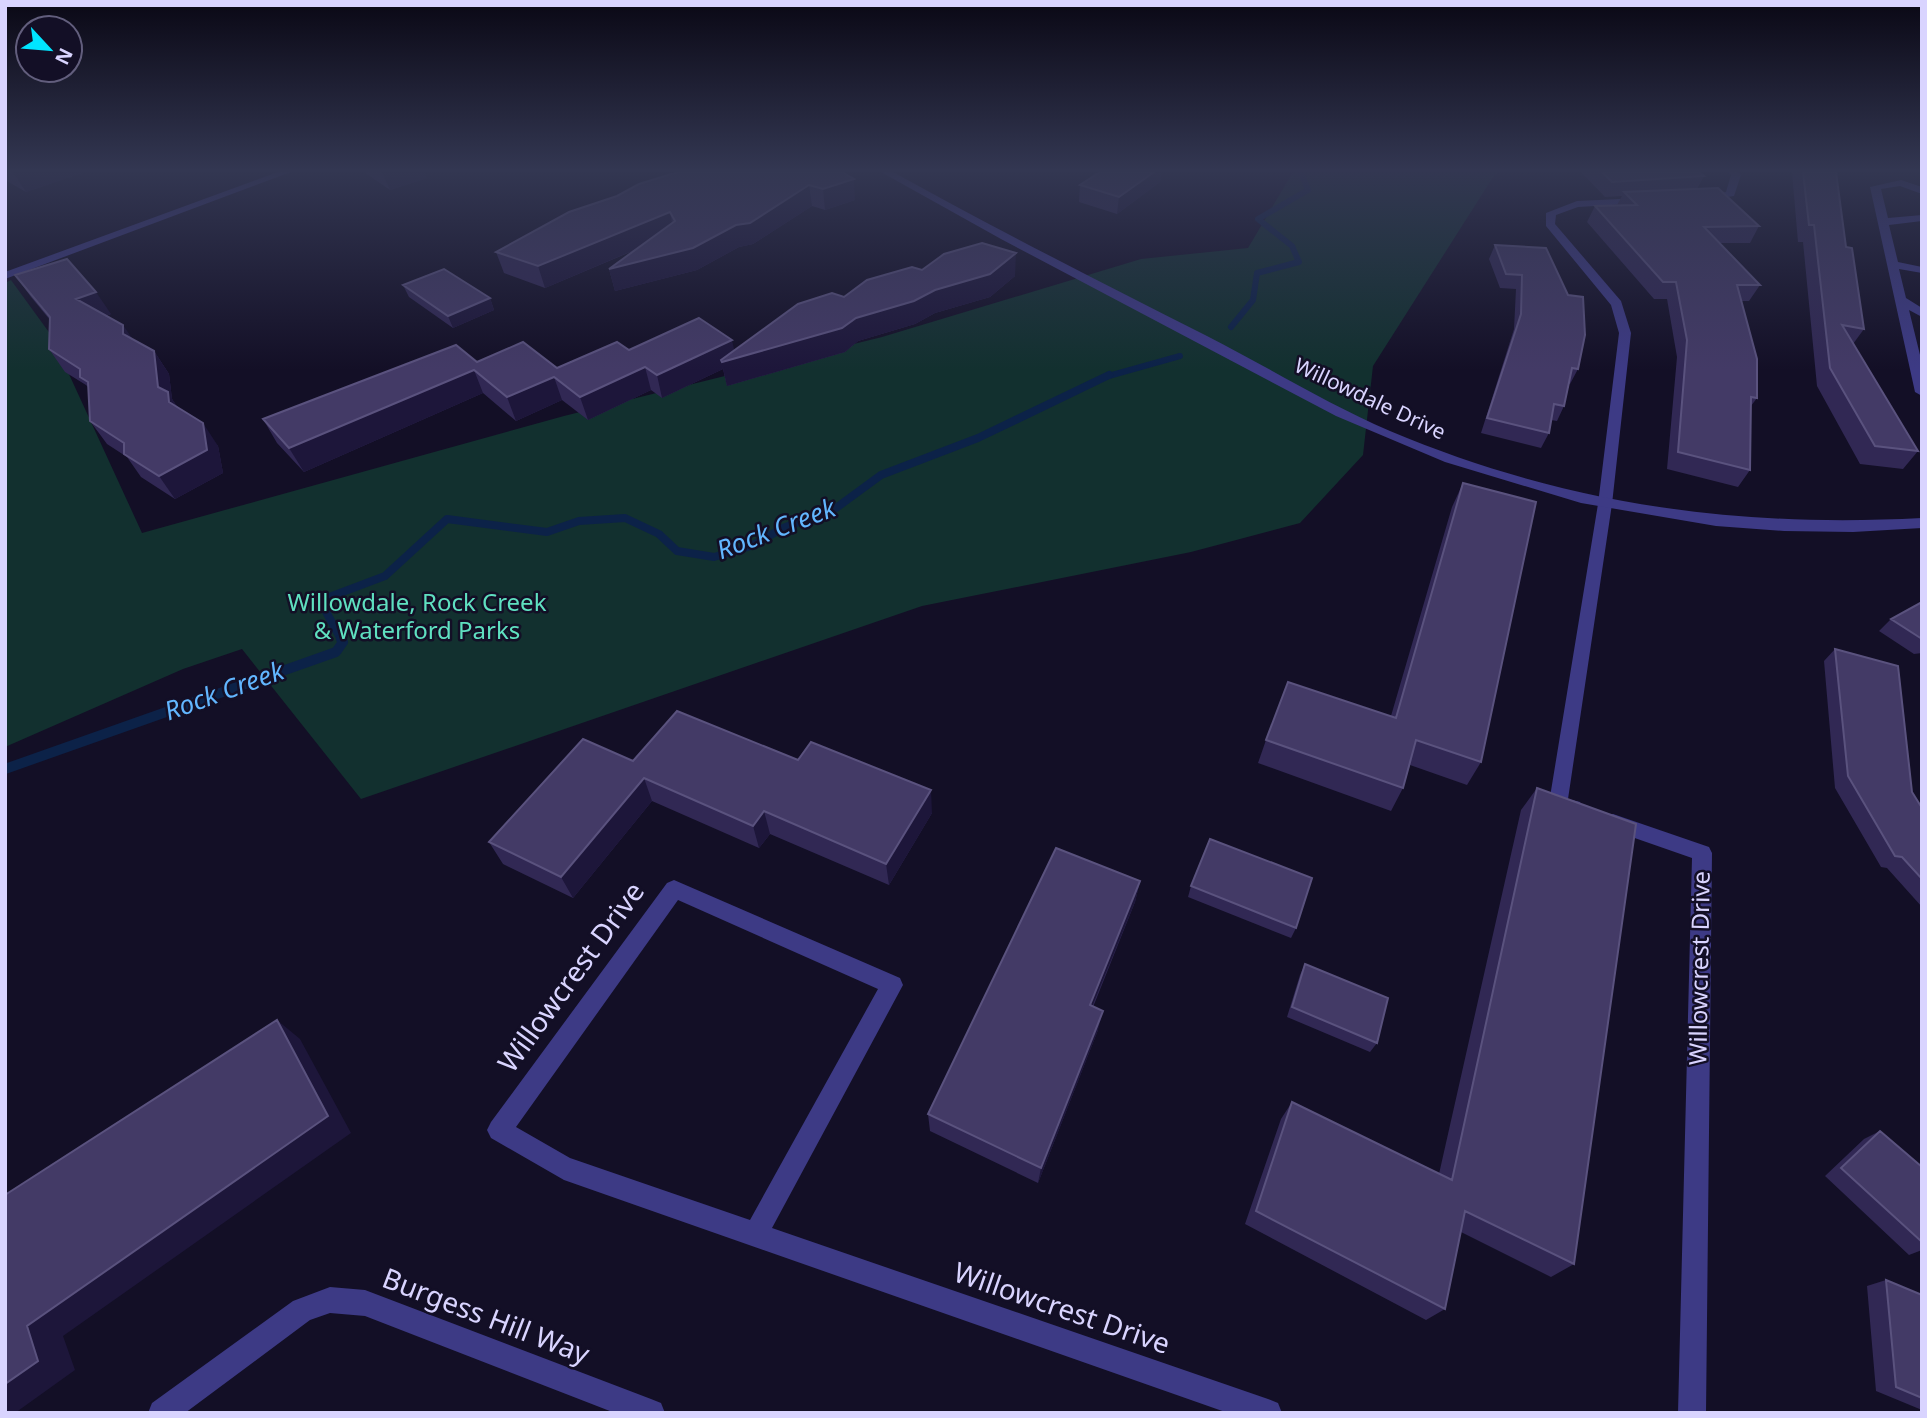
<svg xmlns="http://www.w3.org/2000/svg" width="1927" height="1418" viewBox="0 0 1927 1418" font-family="'Noto Sans',sans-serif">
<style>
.green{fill:#12302f}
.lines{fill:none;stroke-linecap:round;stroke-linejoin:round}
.stream-far2{stroke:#0c2248;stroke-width:6}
.stream-far1{stroke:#0c2248;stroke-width:8}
.stream{stroke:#0c2248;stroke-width:10}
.minor{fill:#3d3a85;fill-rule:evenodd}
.tertiary{fill:#3d3a85;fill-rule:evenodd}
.wall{fill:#312854}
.shaded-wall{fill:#1d163a}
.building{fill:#433a66;stroke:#5a527e;stroke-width:2}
.labels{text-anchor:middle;stroke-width:5;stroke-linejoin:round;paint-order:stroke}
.far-street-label{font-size:21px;fill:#d9d4ff;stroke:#130f26}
.park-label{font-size:24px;fill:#5fe0c0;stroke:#130f26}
.street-label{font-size:24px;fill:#d9d4ff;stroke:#130f26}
.water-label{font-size:26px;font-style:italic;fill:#62b6ff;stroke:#130f26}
.near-street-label{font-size:28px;fill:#d9d4ff;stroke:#130f26}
</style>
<rect width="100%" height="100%" fill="#130f26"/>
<path class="green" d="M1293,172H1502L1495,174L1373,366L1363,455L1300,523L1191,552L922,606L361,799L242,649L183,669L5,747V283L11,280L51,335L142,533L564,416L882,337L1141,259L1248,248Z"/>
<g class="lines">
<path class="stream-far2" d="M1231,327L1253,300L1257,273L1299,262L1292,246L1258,219L1308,190L1301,172
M1105,377L1180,356"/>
<path class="stream-far1" d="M342,641L324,608L332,596L385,576L447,519L547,532L579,521L625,518L659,534L677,551L714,557L751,546L783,528L836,508L881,475L978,438L1109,375"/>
<path class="stream" d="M5,769L336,652L343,642L341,639"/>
<path class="minor" d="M1728,172H1738L1741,175L1734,196L1700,201V197L1726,192L1731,175Z
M1901,180L1922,187V194L1900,186L1881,189L1888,218L1922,215V221L1889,225L1898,262L1922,267V273L1899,269L1906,298L1922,308V317L1909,310L1922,363V396L1915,392L1870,187Z
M1641,198L1646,201L1645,203L1578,207L1556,215L1555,224L1621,301L1631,333L1612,504L1568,799L1580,802L1582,808L1580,814L1573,816L1551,808L1549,803L1598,504L1619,333L1611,305L1546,226V213L1577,201Z
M1613,814L1709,847L1712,853L1706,1413H1678L1692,858L1606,828L1603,822L1606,816Z
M674,880L900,978L903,985L772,1228L1268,1399L1278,1403L1282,1413H1228L564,1180L491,1138L487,1130L491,1122L667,883ZM678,900L878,989L750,1220L570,1158L516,1127Z
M330,1287L365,1290L651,1399L661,1403L665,1413H615L365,1316L330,1313L310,1320L185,1413H148L152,1403L293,1301Z"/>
<path class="tertiary" d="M278,172H291L5,279V272Z
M881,172H893C996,229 1102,283 1207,336C1268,367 1327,404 1390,431C1564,504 1734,528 1922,518V528L1853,532L1784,531L1716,526L1581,503L1445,462L1336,416L1001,239Z"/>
</g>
<path class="wall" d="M5,172H85L26,192L5,180Z
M364,172H424L427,178L390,190Z
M842,172L855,200L825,210L812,206L753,244L739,247L697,270L615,291L609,269L635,250L545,288L504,273L496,252L617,196Z
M1100,172H1161L1160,182L1117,214L1079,202L1080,185Z
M1581,172H1699L1704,176L1697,189L1759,226L1750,243H1719L1760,285L1749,301H1741L1757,398L1751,406L1750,470L1738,487L1667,469L1677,357L1667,299H1654L1587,222L1595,206L1617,205L1622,196L1605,197Z
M1792,172H1836L1846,247L1864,329L1853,344L1918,451L1903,469L1860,464L1817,386L1803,242H1798Z
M1495,245L1546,248L1578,369L1570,384H1569L1564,406L1557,421L1551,420L1549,433L1541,448L1481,433L1514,329L1516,289L1500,288L1489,259Z
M922,270L1015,276L990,297L935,313L915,324L858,341L845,352L727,386L723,369L662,398L651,390L588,420L562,400L516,421L483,393L304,472L277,443L263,419L477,362L557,368L629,350H734L844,297Z
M15,275L111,314L106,316L132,339L154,351L169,374L172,399L178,408L218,446L223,473L175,499L141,477L127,457L107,444L90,421L89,388L86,385L65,372L49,349L50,320L31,297Z
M403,285L490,298L494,310L453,328L409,297Z
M1463,483L1481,762L1467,785L1410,765L1403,788L1391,811L1258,763L1266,740L1391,716L1452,507Z
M1922,602V653L1914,654L1879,631L1891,619Z
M1835,649L1912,792L1922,808V907L1887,868L1881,867L1835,788L1824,661Z
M798,760L932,813L889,885L770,834L759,848L652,801L573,898L503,864L489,842L633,761Z
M1537,788L1574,1264L1551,1277L1461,1232L1445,1309L1426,1320L1245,1224L1281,1119L1292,1102L1439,1174L1521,810Z
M1140,881L1135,902L1093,1007L1098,1030L1038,1183L930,1131L928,1114Z
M1191,886L1296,928L1291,938L1188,897Z
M1305,964L1377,1043L1370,1052L1287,1017L1300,975Z
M1880,1131L1922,1167V1250L1909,1255L1825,1176L1864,1139Z
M1886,1280L1922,1295V1410L1876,1391L1867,1286Z"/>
<path class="shaded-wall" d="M13,172H85L26,192Z
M382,172H424L427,178L390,190Z
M1154,172H1161L1160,182L1117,214L1119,197Z
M854,179L855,200L825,210L823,189Z
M809,185L812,206L753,244L739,247L697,270L615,291L609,269Z
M670,212L674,233L545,288L538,266Z
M1016,253L1015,276L990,297L935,313L915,324L858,341L845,352L727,386L721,360L723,369L662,398L657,375L732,340L736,358L935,290Z
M96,292L111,314L92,321L76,299Z
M490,298L494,310L453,328L448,316Z
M123,325L138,347L123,334Z
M154,351L169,374L172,399L183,415L184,425L158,387Z
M645,367L651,390L588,420L580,397Z
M474,370L483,393L304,472L289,448Z
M554,377L562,400L516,421L507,397Z
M203,423L218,446L223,473L175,499L159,476Z
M644,778L652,801L573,898L561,877Z
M931,790L932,813L889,885L886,864Z
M764,811L770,834L759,848L753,826Z
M1140,881L1135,902L1085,1024L1090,1005Z
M1103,1011L1098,1030L1038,1183L1041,1168Z
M277,1020L300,1039L351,1133L63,1336L75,1370L15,1413H5V1384L27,1326Z"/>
<path class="building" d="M678,172H842L854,179L823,189L809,185L750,223L736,225L693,248L609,269L675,221L670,212L538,266L496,252L569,212L617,196L639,184Z
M1100,172H1154L1119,197L1080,185Z
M1602,172H1699L1704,176L1612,182Z
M1803,172H1836L1846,247L1852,248L1864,329L1842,325L1918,451L1875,446L1830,368L1814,225H1809Z
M1718,188L1759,226L1704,227L1760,285H1737L1757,359V398L1751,397L1750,470L1678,452L1687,340L1676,282H1663L1595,206L1637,205L1624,192Z
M982,243L1016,253L990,274L935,290L914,301L856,318L842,328L722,362L721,360L798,304L832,293L844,297L867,280L912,267L922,270L944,254Z
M1495,245L1546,248L1568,295L1583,297L1585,335L1578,369L1572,368L1564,406L1554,404L1549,433L1487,418L1521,314L1522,275L1506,274Z
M67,259L96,292L76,299L123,325V334L154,351L158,387L168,392L169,402L203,423L207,450L159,476L124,454V443L90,421L88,382L80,377V369L49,349L50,317L15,275Z
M444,269L490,298L448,316L403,285Z
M699,318L732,340L657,375L645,367L580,397L554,377L507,397L474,370L289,448L263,419L456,345L477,362L523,342L557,368L617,342L629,350Z
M1463,483L1536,502L1481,762L1416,740L1403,788L1266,740L1288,682L1396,718Z
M1922,602V639L1891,619Z
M1835,649L1898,666L1912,792L1922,808V879L1902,857L1895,856L1848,776Z
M677,711L798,760L811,742L931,790L886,864L764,811L753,826L644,778L561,877L489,842L583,739L633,761Z
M1537,788L1636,824L1574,1264L1465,1211L1445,1309L1256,1211L1292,1102L1452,1180Z
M1210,839L1312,878L1296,928L1191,886Z
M1056,848L1140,881L1090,1005L1103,1011L1041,1168L928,1114Z
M1305,964L1388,998L1377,1043L1292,1007Z
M277,1020L328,1116L27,1326L38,1361L5,1384V1195Z
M1880,1131L1922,1167V1242L1841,1168Z
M1886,1280L1922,1295V1398L1896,1387Z"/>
<linearGradient id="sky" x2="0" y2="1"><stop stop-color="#0a0815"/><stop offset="0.46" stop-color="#333752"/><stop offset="1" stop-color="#333752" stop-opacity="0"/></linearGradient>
<rect width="1927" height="370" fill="url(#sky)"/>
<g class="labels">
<g class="far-street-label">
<text transform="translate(1370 399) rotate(25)" y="7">Willowdale Drive</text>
</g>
<g class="park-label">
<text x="417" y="611">Willowdale, Rock Creek<tspan x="417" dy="28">&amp; Waterford Parks</tspan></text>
</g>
<g class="street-label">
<text transform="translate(1700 968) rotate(-89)" y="8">Willowcrest Drive</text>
</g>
<g class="water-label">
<text transform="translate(776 529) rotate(-21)" y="9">Rock Creek</text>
<text transform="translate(224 691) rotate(-20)" y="9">Rock Creek</text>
</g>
<g class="near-street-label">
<text transform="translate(571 977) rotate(-54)" y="10">Willowcrest Drive</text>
<text transform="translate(1062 1308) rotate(19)" y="10">Willowcrest Drive</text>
<text transform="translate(486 1316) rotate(21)" y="10">Burgess Hill Way</text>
</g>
</g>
<rect width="1927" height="1418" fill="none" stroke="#d9d4ff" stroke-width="14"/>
<g transform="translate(49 49) rotate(116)"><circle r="33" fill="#130f26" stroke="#625e7d" stroke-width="2"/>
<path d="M0-5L12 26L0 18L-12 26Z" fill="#00e5ff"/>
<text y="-10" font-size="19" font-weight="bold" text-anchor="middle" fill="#d9d4ff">N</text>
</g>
</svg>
